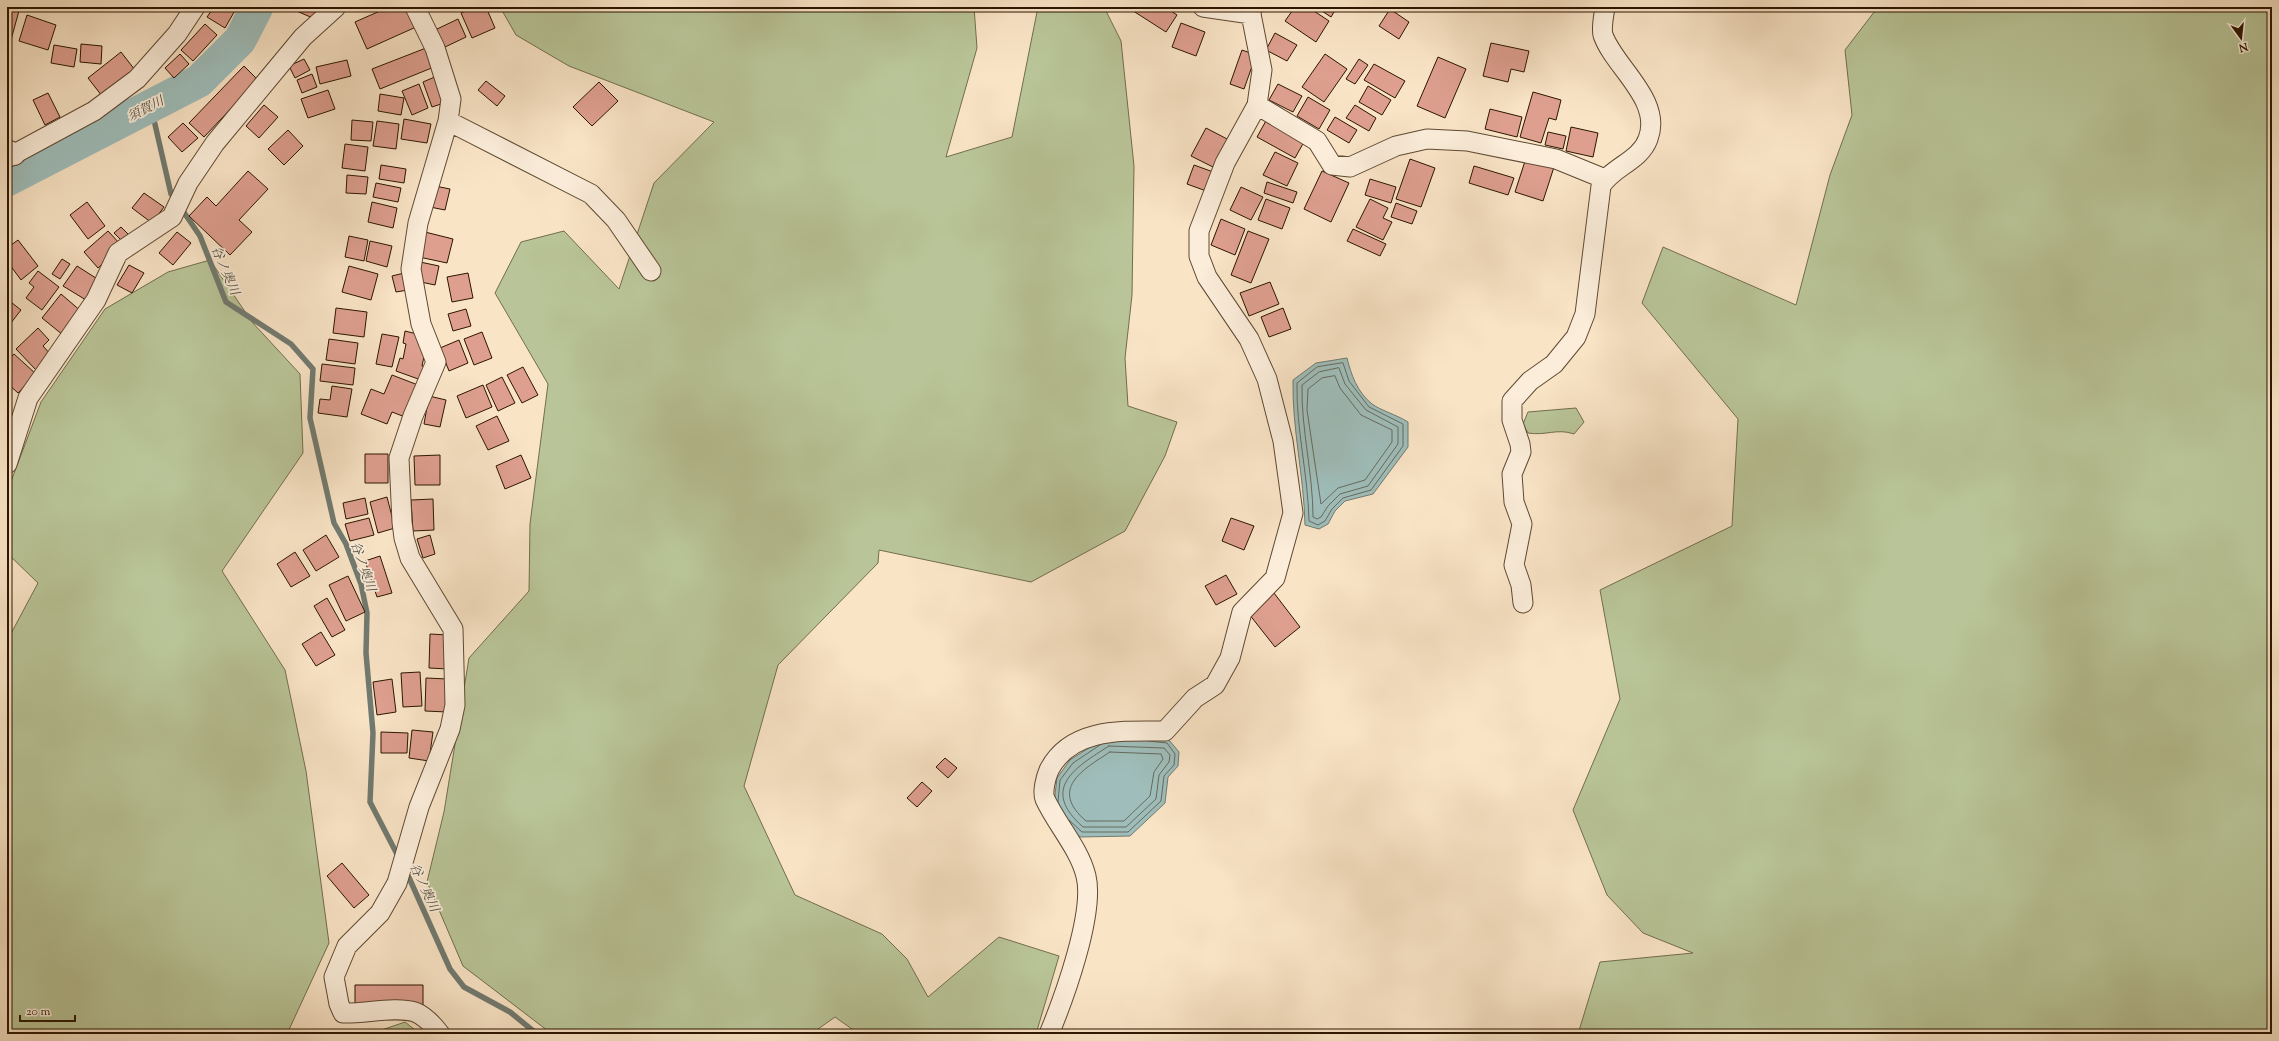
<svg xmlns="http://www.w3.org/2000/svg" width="2279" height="1041" viewBox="0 0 2279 1041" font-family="'Sorts Mill Goudy','Noto Serif JP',serif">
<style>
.green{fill:#b9c598;stroke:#726d4c}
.water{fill:#9fbebb;stroke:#717a70}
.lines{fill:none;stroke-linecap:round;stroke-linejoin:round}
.shore{stroke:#666a5e;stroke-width:1}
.stream{stroke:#717a70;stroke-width:5.5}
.river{stroke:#9fbebb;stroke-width:33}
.building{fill:#de9f8f;stroke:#2c1500}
.minor-casing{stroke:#5f4932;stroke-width:21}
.tertiary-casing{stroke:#5f4932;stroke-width:24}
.minor{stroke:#fbedda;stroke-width:19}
.tertiary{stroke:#fbedda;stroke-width:22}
.labels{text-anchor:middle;stroke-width:3.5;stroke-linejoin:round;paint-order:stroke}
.water-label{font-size:13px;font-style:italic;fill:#545041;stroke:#fbedda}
</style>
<rect width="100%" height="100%" fill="#f9e4c6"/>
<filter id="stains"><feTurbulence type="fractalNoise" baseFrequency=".005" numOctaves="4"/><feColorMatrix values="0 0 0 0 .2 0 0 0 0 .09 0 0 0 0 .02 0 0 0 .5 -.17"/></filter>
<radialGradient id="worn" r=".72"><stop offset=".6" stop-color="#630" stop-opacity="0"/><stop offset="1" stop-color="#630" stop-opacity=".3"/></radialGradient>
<path class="green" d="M500,7H974L977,48L946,157L1012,137L1038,7H1104L1121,41L1134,166L1132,295L1125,358L1128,406L1177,422L1165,456L1125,531L1031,582L879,550L878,563L778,665L744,786L795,895L882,934L907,959L928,997L999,937L1059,956L1036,1034H859L835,1017L811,1034H552L463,966L427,882L444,812L469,658L529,591L530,524L548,384L495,293L521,242L564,231L619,289L654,183L714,122L569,66L516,35Z
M1878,7H2272V1034H1578L1600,962L1693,953L1643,933L1607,895L1573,810L1620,699L1600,590L1732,526L1738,419L1642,303L1663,247L1796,305L1830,175L1852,115L1845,50Z
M210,260L252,322L300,374L303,453L222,571L285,670L306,771L329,943L287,1034H7V641L38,583L7,553V492L41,402L105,309L168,272Z
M1576,408L1584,422L1574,434C1557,428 1546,436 1528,433L1523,424L1528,412Z
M405,1022L420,1034H370Z"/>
<path class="water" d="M1347,358C1351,374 1357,392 1372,404C1380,410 1397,415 1408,422V447L1373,494L1345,501L1335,511L1328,524L1319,529L1305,525C1304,476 1292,429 1293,380L1316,363Z
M1106,737H1140L1169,740L1179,752L1178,766L1168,777L1165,803L1130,836L1080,837L1060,816L1054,803L1057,778L1070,760Z"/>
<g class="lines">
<path class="shore" d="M1343,363L1349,381L1369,407L1403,424V446L1371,490L1343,498L1332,509L1325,521L1318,525L1309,521C1308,474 1296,429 1297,383L1317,367Z
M1339,368L1345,384L1366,410L1398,427V444L1368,486L1340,494L1328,506L1321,517L1317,519L1313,517C1313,473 1301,429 1302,385L1319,372Z
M1335,376L1340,388L1361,415L1392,430V442L1365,480L1338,488L1321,504L1307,410L1308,389L1322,378Z
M1109,746L1164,748L1170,755L1169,762L1159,775L1156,799L1126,827H1083C1040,789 1074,768 1109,746Z
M1110,752L1161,754L1163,759L1154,772L1150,796L1124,821H1086C1049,789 1082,770 1110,752Z
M1058,802L1060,780L1073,763L1100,745
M1069,820L1082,832H1128L1161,801L1164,776L1174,765L1175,754L1167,743L1148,741"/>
<path class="stream" d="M151,107L171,194L176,201
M181,208L200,236L226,302L291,344L313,369L310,418L334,523L346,544L361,584L367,613L366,653L373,733L370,802L399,858
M406,871L450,969L464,987L510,1012L537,1034"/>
<path class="river" d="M7,180L199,81L240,40L257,7"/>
</g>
<path class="building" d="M7,7H20L11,40L7,39Z
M31,7H53L52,11Z
M214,7H237L225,28L207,17Z
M293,7H320L315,19L292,9Z
M389,7H407L416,27L367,49L355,22Z
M475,7H486L495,28L472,38L461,13Z
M1127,7H1165L1177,15L1166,32Z
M1295,7H1308L1329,21L1316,42L1285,21Z
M1316,7H1337L1331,17Z
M1390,9L1409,22L1399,39L1379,26Z
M27,15L56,25L48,50L19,41Z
M458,19L466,37L443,48L435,30Z
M1181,23L1205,32L1196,56L1172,47Z
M205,24L217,35L193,61L181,50Z
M1275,33L1297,45L1287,61L1266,50Z
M1491,43L1529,51L1524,72L1511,69L1508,82L1483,76Z
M81,44L102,46L101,64L80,62Z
M54,45L77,49L74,67L51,63Z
M426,48L434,67L380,89L372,69Z
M1242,50L1256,55L1244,89L1230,84Z
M121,52L135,70L102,96L88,78Z
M180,54L189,64L174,78L165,68Z
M1325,54L1347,69L1324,102L1302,87Z
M1438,57L1466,69L1445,118L1417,106Z
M304,59L310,70L295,78L289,66Z
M1359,59L1368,65L1355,84L1346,79Z
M347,60L351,76L320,84L316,67Z
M1374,64L1405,81L1395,98L1364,80Z
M244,66L258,80L204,137L189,123Z
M312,74L317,87L302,93L297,80Z
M437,76L447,102L432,107L423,82Z
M486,81L505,96L497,106L478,90Z
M599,82L618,101L592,126L573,107Z
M419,84L428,108L412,115L402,91Z
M1278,84L1302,96L1293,112L1269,100Z
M1368,86L1391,100L1382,115L1359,102Z
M328,90L335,109L308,118L301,99Z
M1533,92L1561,100L1556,120L1549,118L1541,143L1520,137Z
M48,93L60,117L45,125L33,100Z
M380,94L404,98L401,115L378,111Z
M1308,97L1330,110L1319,129L1297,116Z
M264,105L278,117L259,138L246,126Z
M1355,105L1376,118L1369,131L1346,118Z
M1490,109L1522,117L1517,137L1485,129Z
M1335,117L1357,130L1349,143L1327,130Z
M404,119L431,124L427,143L401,139Z
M1267,119L1305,140L1295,158L1257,137Z
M352,120L373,122L371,141L351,140Z
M377,121L399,124L396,149L373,146Z
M183,123L198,138L182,152L168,137Z
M1571,127L1598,133L1593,157L1566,151Z
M1206,128L1229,140L1215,168L1191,156Z
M288,130L303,146L284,165L268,149Z
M1548,132L1566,136L1563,149L1545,145Z
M345,144L368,147L365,171L342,168Z
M1275,152L1298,163L1287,186L1263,175Z
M1527,155L1555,164L1543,201L1515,192Z
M1410,159L1435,168L1421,207L1396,199Z
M381,165L406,169L404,183L379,179Z
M1194,165L1216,173L1209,192L1187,184Z
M1474,166L1514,178L1508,195L1469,183Z
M248,171L268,189L239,220L252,232L230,255L189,216L207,197L216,206Z
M1322,171L1349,183L1331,222L1304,209Z
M347,175L368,177L366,194L346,193Z
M1370,179L1396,187L1391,203L1365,195Z
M1267,182L1297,192L1293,203L1264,193Z
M376,183L401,188L398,202L373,197Z
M435,186L450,189L445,210L430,207Z
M1241,187L1263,197L1251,220L1230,210Z
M144,193L164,207L152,223L132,208Z
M1266,199L1290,208L1282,229L1258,220Z
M1370,199L1388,208L1383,218L1392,222L1383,240L1356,227Z
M87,202L105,226L88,239L70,215Z
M372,202L397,208L393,228L368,222Z
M1396,203L1417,211L1412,224L1391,217Z
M1221,219L1245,229L1235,255L1211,245Z
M121,227L131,237L125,244L114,233Z
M1353,229L1386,244L1380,256L1347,241Z
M108,231L122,246L98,268L84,252Z
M1248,231L1269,239L1251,283L1231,275Z
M177,232L191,243L173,265L159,253Z
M425,232L453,239L447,263L419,257Z
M349,236L368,240L364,261L345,257Z
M18,240L38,266L21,280L7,261V248Z
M370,241L392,246L387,267L366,261Z
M62,259L70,264L60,279L52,274Z
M420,262L439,266L435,285L416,281Z
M129,265L144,273L132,293L117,285Z
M77,266L99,280L86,300L63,286Z
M349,266L378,274L371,300L342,292Z
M38,271L59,287L42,310L26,298L34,287L29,283Z
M404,273L408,290L396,292L392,276Z
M468,273L473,298L452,302L447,277Z
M1270,282L1279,304L1249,316L1240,293Z
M61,294L82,312L63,335L42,318Z
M7,299L21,310L7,328Z
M336,308L367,312L364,337L333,333Z
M1283,308L1291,329L1269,337L1261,317Z
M466,309L471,326L453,331L448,314Z
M38,328L49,340L43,346L52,356L37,371L16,349Z
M405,331L421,335L419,346L426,347L422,366L425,367L421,380L396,371L400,358L403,359L406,344L403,343Z
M482,332L492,358L474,365L464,339Z
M382,334L399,337L392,367L376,364Z
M329,339L358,343L355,364L326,360Z
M459,340L468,363L449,371L440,348Z
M14,354L36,374L18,393L7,383V361Z
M322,364L355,368L353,385L320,381Z
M523,367L538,395L522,403L507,375Z
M392,375L418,385L405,417L392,412L387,424L361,414L371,389L384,394Z
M502,377L515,403L498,411L486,385Z
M483,385L492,407L466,418L457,396Z
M332,386L352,389L347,417L318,413L320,399L330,400Z
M429,396L446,400L440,427L424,424Z
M497,416L509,441L488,450L476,426Z
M365,454H388V483H365Z
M440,455V485H415L414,456Z
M521,455L531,478L505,489L496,466Z
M387,497L395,528L378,533L370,502Z
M365,498L368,514L346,519L343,503Z
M433,499L434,530L413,531L411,500Z
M369,518L374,535L350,541L345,524Z
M1231,518L1254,526L1244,550L1222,541Z
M326,535L339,557L316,571L303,550Z
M430,535L435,554L423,558L417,539Z
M295,552L310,576L291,587L277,564Z
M380,556L392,593L377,597L365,561Z
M1226,575L1237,594L1216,605L1205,586Z
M348,576L365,612L346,621L329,585Z
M1274,593L1300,627L1275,647L1249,614Z
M327,598L345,630L332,637L314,606Z
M321,632L335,655L316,666L302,644Z
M430,634L448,635V669L429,668Z
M420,672L422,706L403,707L401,673Z
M426,678L448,679L447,712L425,711Z
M392,679L396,712L377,715L373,682Z
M412,730L433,732L429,761L409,758Z
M381,732L408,733L407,753H381Z
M945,758L957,768L948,778L936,767Z
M922,782L932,791L917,807L907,798Z
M342,863L369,895L354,908L327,876Z
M355,985H423V1005L355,1004Z"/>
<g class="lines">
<g class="minor-casing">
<path id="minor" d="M415,7L435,48L451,99L448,121L418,223L411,269L421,324L436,362L413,416L399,458L402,522L404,538L410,558L453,629L455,705L450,729L419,807L397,883L380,913L347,946L334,977L339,1004L343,1013C364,1014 395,1006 415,1012C425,1016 434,1026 440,1034
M1203,7L1251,14
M1257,105L1317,141L1332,165L1350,167L1396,146L1427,139L1467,141L1556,159L1605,179
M448,121L591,194L616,220L651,271
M7,158L94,111L137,79L177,34L195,7
M7,464L28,398L96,300L118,253L172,217L188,183L215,143L303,37L336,7
M1523,603L1521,585L1514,565L1522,524L1514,502L1512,474L1521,452L1520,444L1512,420V401L1530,381L1554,364L1576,337L1585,314L1601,186C1612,167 1640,161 1648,139C1663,100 1614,67 1603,35C1601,27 1604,15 1605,7
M1049,1034C1064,998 1095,913 1086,876C1079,848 1057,825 1045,799C1042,792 1046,777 1049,770C1071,727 1124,731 1165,731L1195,698L1215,685L1230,658L1242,612L1275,578L1293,513L1283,441L1267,379L1249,339L1207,277L1199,256V231L1225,163L1257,105L1262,70L1251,14L1252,7"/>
</g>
<g class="tertiary-casing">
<path id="tertiary" d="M7,151L14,154"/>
</g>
<use href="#minor" class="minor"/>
<use href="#tertiary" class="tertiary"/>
</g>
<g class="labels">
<g class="water-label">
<text transform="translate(145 108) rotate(-27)" y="5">須賀川</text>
<text transform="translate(226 270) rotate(67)" y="5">谷ノ奥川</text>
<text transform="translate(364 566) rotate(71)" y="5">谷ノ奥川</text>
<text transform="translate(425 887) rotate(65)" y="5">谷ノ奥川</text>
</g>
</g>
<rect width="2279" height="1041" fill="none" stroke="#f9e4c6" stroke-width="24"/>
<rect x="8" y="8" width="2263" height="1025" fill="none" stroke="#2c1500" stroke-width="2"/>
<rect x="12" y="12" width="2255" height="1017" fill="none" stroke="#2c1500"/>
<g transform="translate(2241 38) rotate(165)" stroke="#fbedda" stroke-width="3" paint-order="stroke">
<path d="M0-3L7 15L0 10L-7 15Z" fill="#2c1500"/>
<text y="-6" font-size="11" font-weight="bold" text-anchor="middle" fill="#2c1500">N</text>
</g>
<path d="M20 1015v6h55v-6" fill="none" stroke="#2c1500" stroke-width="2"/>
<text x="26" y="1015" font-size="12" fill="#2c1500" stroke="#fbedda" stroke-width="3" paint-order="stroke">20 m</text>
<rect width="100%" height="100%" filter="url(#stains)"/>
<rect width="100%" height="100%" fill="url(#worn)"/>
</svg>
